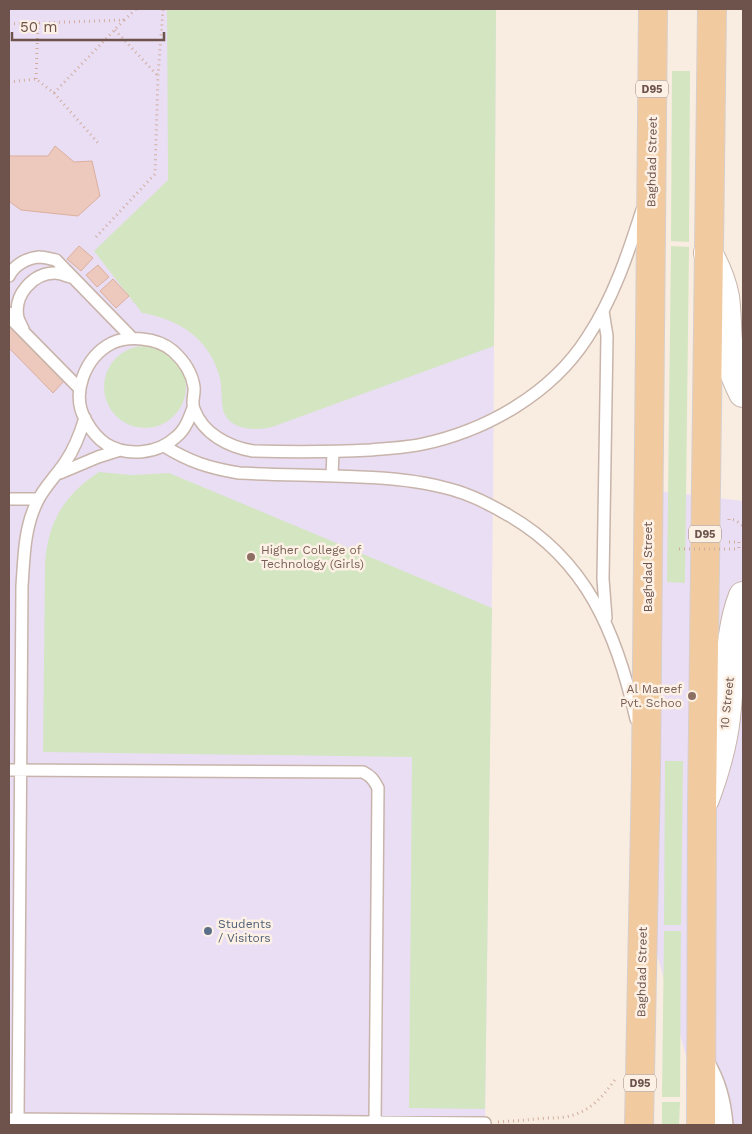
<svg xmlns="http://www.w3.org/2000/svg" width="752" height="1134" viewBox="0 0 752 1134" font-family="'Work Sans',sans-serif">
<style>
.education{fill:#eadef5}
.green{fill:#d4e5c2}
.building{fill:#ecc9bc;stroke:#dcaf9e}
.lines{fill:none;stroke-linecap:round;stroke-linejoin:round}
.service-casing{stroke:#c8b4aa;stroke-width:14}
.minor-casing{stroke:#c8b4aa;stroke-width:24}
.tertiary-casing{stroke:#c8b4aa;stroke-width:30}
.primary-casing{stroke:#d6cfcd;stroke-width:30}
.path{stroke:#d0ad9f;stroke-width:3;stroke-dasharray:1 4;stroke-linecap:butt}
.service{stroke:#fff;stroke-width:11}
.minor{stroke:#fff;stroke-width:21}
.tertiary{stroke:#fff;stroke-width:28}
.primary{stroke:#f2ca9f;stroke-width:28}
.path-bridge{stroke:#d0ad9f;stroke-width:3;stroke-dasharray:1 4;stroke-linecap:butt}
.education-dot{fill:#8d6e63;stroke:#fdf1e6;stroke-width:2}
.service-dot{fill:#5c6f8a;stroke:#fdf1e6;stroke-width:2}
.labels{text-anchor:middle;stroke-width:5;stroke-linejoin:round;paint-order:stroke}
.shield{fill:#fdf1e6;stroke:#98827a;stroke-width:1}
.shield-label{font-size:11px;font-weight:bold;fill:#6d534b}
.street-label{font-size:12px;fill:#6d534b;stroke:#fdf1e6}
.education-label{font-size:12px;fill:#785e54;stroke:#fdf1e6;text-anchor:start}
.service-label{font-size:12px;fill:#4e5e75;stroke:#fdf1e6;text-anchor:start}
</style>
<rect width="100%" height="100%" fill="#f9ede1"/>
<path class="education" d="M9,9H496L493,506L485,1125H9Z
M642,489L743,501V1125H706L639,892Z"/>
<path class="green" d="M167,9H496L494,346L272,427C256,431 231,430 224,413C221,405 222,388 220,378C210,339 179,319 142,313L94,251L168,180Z
M672,71H690L689,242L671,241Z
M671,246L689,247L685,583L667,582Z
M104 387a41 41 0 1 1 82 0a41 41 0 1 1-82 0Z
M99,472L132,475L169,473L492,608L485,1109L409,1108L412,757L43,752L45,565C47,523 64,495 99,472Z
M665,761H683L681,925H664Z
M664,931H681L680,1097H662Z
M662,1102H680L679,1125H662Z"/>
<path class="building" d="M55,146L74,162L92,161L100,196L78,216L21,210L10,202L9,203V154L10,156H48Z
M79,246L93,258L81,271L67,259Z
M98,265L109,277L97,287L86,275Z
M113,279L129,296L116,308L100,291Z
M9,324L64,381L53,393L9,348Z"/>
<g class="lines">
<g class="service-casing">
<path id="service" d="M9,276C14,265 27,258 39,257C44,257 51,259 56,260L132,338
M603,311L607,336L603,579L606,618
M9,313L12,320L80,389
M23,329C21,325 19,321 18,318C13,295 33,273 55,273C60,273 66,276 71,277
M193,408C189,419 185,430 176,437C158,454 127,457 106,444C97,438 91,430 86,421C70,394 85,357 112,343C121,339 132,338 142,339C153,340 165,344 173,351C183,360 192,373 194,387C195,394 191,402 194,409C203,434 229,447 253,451C292,452 331,452 370,450C388,448 406,448 423,444C487,430 551,394 587,338C613,299 628,254 642,210
M164,446C190,462 209,468 239,473C279,475 319,475 360,477C387,478 415,480 442,487C465,492 488,503 508,515C587,560 617,634 636,719
M60,473L98,457L120,450
M332,476L333,452
M9,499H38
M9,770L363,772C371,776 374,780 378,788L375,1123
M9,1119L485,1123
M18,1119L22,586C24,558 24,528 37,502C44,487 57,475 66,461C75,448 80,434 85,418"/>
</g>
<g class="minor-casing">
<path id="minor" d="M703,1062C715,1083 720,1101 722,1125"/>
</g>
<g class="tertiary-casing">
<path id="tertiary" d="M708,253C716,267 722,281 725,297C728,317 726,337 730,356C732,369 737,381 743,393
M705,799C715,772 723,745 726,717C731,678 728,633 743,596"/>
</g>
<g class="primary-casing">
<path id="primary" d="M639,1125L646,772L653,9
M701,1125L702,807L712,9"/>
</g>
<path class="path" d="M9,24L124,20L136,9
M115,30L158,76
M36,79L38,23
M9,82L36,79L54,93L98,143
M54,93L124,20
M96,237L155,174L158,76L163,9
M729,520V519L735,520L743,526
M729,542H739V549
M498,1122C514,1121 529,1120 545,1118C552,1118 558,1118 565,1117C589,1113 603,1097 616,1078"/>
<use href="#service" class="service"/>
<use href="#minor" class="minor"/>
<use href="#tertiary" class="tertiary"/>
<use href="#primary" class="primary"/>
<path class="path-bridge" d="M679,549H739"/>
</g>
<g class="education-dot">
<circle cx="251" cy="557" r="5"/>
<circle cx="692" cy="696" r="5"/>
</g>
<circle class="service-dot" cx="208" cy="931" r="5"/>
<g class="labels">
<g class="shield">
<rect x="636" y="80.5" width="32" height="17" rx="4"/>
<rect x="689" y="525.5" width="32" height="17" rx="4"/>
<rect x="624" y="1074.5" width="32" height="17" rx="4"/>
</g>
<g class="shield-label">
<text x="652" y="93">D95</text>
<text x="705" y="538">D95</text>
<text x="640" y="1087">D95</text>
</g>
<g class="street-label">
<text transform="translate(652 162) rotate(-89)" y="4">Baghdad Street</text>
<text transform="translate(648 567) rotate(-90)" y="4">Baghdad Street</text>
<text transform="translate(727 703) rotate(-84)" y="4">10 Street</text>
<text transform="translate(642 972) rotate(-89)" y="4">Baghdad Street</text>
</g>
<g class="education-label">
<text x="261" y="554">Higher College of<tspan x="261" dy="14">Technology (Girls)</tspan></text>
<text x="682" y="693" text-anchor="end">Al Mareef<tspan x="682" dy="14">Pvt. Schoo</tspan></text>
</g>
<g class="service-label">
<text x="218" y="928">Students<tspan x="218" dy="14">/ Visitors</tspan></text>
</g>
</g>
<rect width="752" height="1134" fill="none" stroke="#6d534b" stroke-width="20"/>
<path d="M12 32v8h152v-8" fill="none" stroke="#6d534b" stroke-width="2.5"/>
<text x="20" y="32" font-size="15" fill="#6d534b" stroke="#fdf1e6" stroke-width="4" paint-order="stroke">50 m</text>
</svg>
